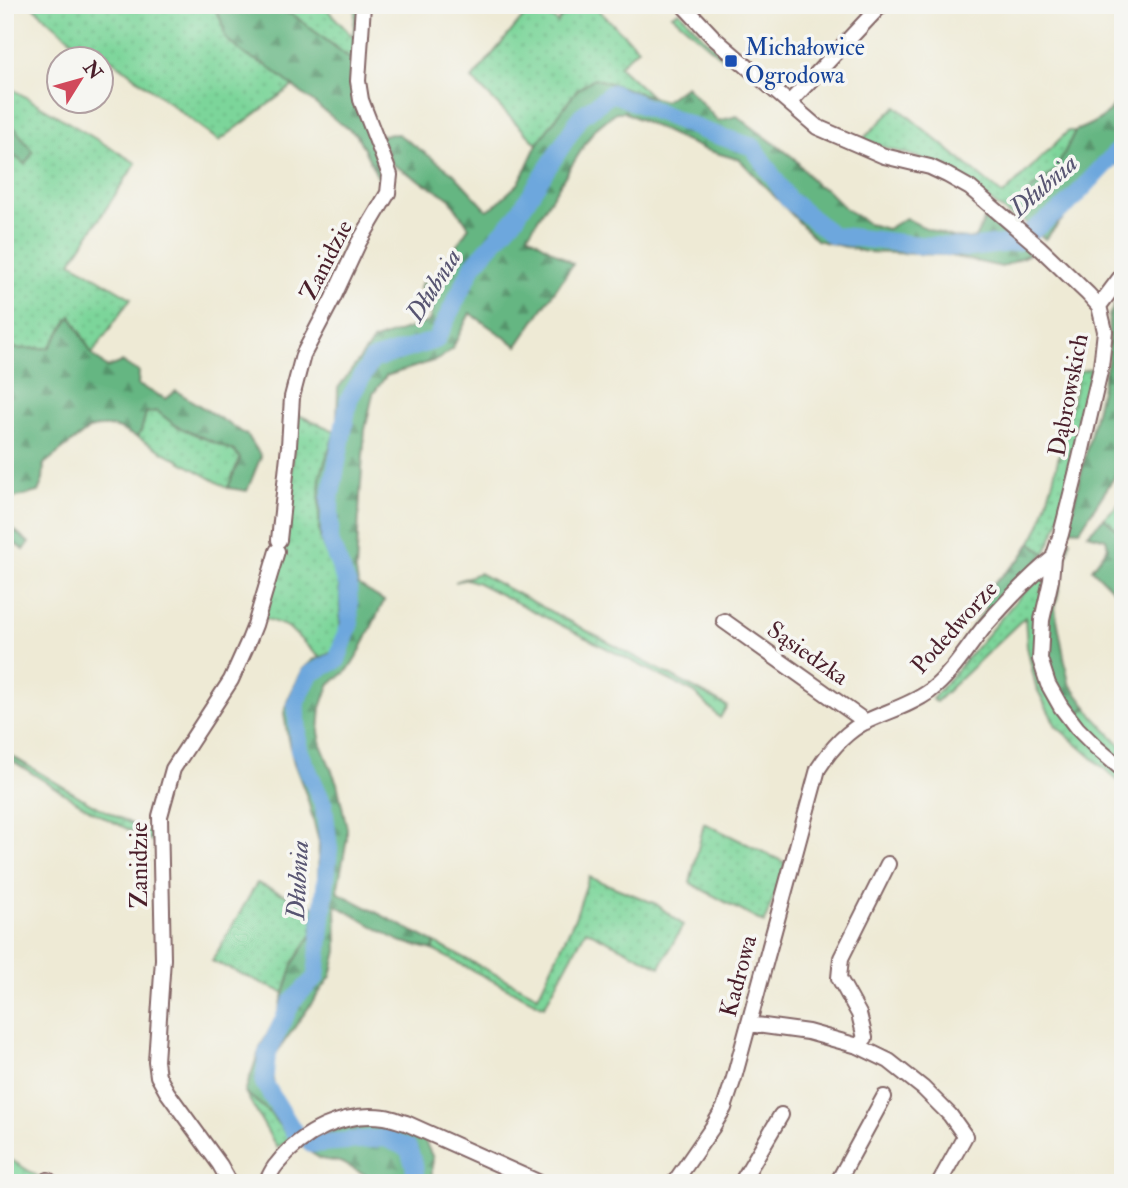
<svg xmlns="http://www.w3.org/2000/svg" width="1128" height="1188" viewBox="0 0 1128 1188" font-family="'IM FELL Double Pica',serif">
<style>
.grass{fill:url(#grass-dots);stroke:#637a62;stroke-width:2}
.forest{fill:url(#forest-firs);stroke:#586a56;stroke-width:2}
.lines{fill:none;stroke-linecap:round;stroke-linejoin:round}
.river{stroke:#6da7dd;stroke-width:18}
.minor-casing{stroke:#836666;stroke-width:18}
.minor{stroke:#fff;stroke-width:14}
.transit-dot{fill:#1a4fb4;stroke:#f6f6f2;stroke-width:2.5}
.labels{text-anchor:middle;stroke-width:7;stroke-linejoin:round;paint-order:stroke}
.transit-label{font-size:24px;fill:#164399;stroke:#f6f6f2;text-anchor:start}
.street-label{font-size:24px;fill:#4a1f2b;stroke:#f6f6f2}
.water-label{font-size:26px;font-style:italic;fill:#585572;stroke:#f6f6f2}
</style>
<defs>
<pattern id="grass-dots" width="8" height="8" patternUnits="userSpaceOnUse" patternTransform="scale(1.75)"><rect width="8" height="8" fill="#7cd59a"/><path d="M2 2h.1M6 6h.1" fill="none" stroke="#6db685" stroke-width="1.8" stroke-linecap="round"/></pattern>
<pattern id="forest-firs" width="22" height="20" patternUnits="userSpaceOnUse" patternTransform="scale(1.75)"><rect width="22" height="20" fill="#65b682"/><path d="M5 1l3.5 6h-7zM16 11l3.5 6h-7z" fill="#55936b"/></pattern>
</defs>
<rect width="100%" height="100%" fill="#f6f6f2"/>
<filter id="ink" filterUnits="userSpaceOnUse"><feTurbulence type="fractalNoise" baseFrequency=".0143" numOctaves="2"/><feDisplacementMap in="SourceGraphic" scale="14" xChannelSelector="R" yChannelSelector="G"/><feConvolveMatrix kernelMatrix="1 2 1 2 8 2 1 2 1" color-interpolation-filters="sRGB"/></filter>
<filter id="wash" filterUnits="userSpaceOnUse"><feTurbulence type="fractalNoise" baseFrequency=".00686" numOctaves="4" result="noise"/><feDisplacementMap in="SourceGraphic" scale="28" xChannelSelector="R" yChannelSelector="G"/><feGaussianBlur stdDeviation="1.57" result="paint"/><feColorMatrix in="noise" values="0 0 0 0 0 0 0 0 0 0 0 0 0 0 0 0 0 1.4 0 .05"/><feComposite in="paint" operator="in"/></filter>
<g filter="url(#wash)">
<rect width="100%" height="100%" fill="#eeead5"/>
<path class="grass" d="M31,5H210L217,12L245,55L266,65L293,86L219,141L89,42L81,48Z
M264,5H323L353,37L356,5H360L355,62L293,15Z
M533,5H538L558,23L567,5H593L638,48L619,66L652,97L594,78L577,90L537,144L472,79Z
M679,11L704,38L728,58L726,61L672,15Z
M9,87L136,163L71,262L131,298L92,354L71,316L49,348L16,349L5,337V149L25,163L7,118Z
M896,106L1003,195L1068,131H1075L1056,170L1031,189L1021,219L1016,220L945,167L917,157L886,148L863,139Z
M1095,368L1058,524L1045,554L1031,542L1040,525L1052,484L1080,371Z
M157,411L176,426L234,451L240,457L228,488L137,437L141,431L146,413Z
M296,414L335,431L320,477L319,525L321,542L338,580L340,594V639L332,652L320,658L288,627L264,618L288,524Z
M1123,500V535L1104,518Z
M479,573L727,706L720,718L695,693L478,583L467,579L455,582Z
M1043,576L1045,583L1043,687L1123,775V785L1056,726L1036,687L1027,647L1025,617L936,702L932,699L1020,596Z
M1087,707L1094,717L1123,748V763L1096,739L1075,717Z
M5,752L92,804L144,830L153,831L152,841L95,813L5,756Z
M704,823L786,863L764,923L690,883Z
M589,877L656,904L683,925L660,967L586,930L544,1007L433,950L435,943L538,996L575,918Z
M257,883L315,908L312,934L294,962L284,993L212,961Z
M245,1092L269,1112L290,1139L277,1148Z
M5,1156L48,1183H5Z"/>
<path class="forest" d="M210,5H264L293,15L355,62L387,173L383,188L357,135L337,121L266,65L245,55L225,38C223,24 221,15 210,5Z
M594,78L664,101L686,86L718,121L737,116L794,158L816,185L825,188L846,209L869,224L887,229L906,218C921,227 959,243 975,238L986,216L1032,253L1002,267L946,255L866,252L816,240L740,160L703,149L624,112H616L594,130L528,235L573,264L517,346L470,313L452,349L439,359L386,376L373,394L365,430L360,496L356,571L358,585L384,601L360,651L348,670L329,685L321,708L319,732L322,747L337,783L347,828V839L337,892L435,943L433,950L399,941L336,905L337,951L331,976L270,1062L274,1086L281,1102L301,1129L290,1139L269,1112L245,1092L261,1046L277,1016L294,962L312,934L318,884L319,842L307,797L294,763L288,739L284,713L288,699L303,669L313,660L326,656L332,652L340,639V594L338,580L321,542L319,525L320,477L337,426L338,388L374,340L428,322C436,308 430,300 420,289L422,282L437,286L443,282L446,262L469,227L449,198L392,164L380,135L398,134L453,173L487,210L494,206L519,183L537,144L577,90Z
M5,85L9,87L7,118L33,152L25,164L5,149Z
M1123,88V163L1107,168L1045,239L1021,219L1031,189L1056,170L1075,131C1102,120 1110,116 1123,88Z
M1123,287V452L1115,476L1080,530L1068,529L1108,361L1109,316Z
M71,316L92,354L107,368L122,362L139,372L138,385L166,399L176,391L248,436L261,456L247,491L228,488L240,458L234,451L176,426L157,411L146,413L141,431L137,437C130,435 126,432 120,429C112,426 98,426 89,429L44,464L43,480L38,492L5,500V337L16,349L49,348Z
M1104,518L1123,535V600L1092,569L1108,547L1106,539L1088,534Z
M5,522L29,543L24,550L5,537Z
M1065,540H1070L1055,608L1069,683L1087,707L1075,717C1065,703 1053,686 1050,669C1043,626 1055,582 1065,540Z
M1031,542L1045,554L1019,580L1002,593L996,606L965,643L962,641L986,608L977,599L1021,558Z
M392,1124L423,1137L433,1158L431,1183H377L370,1177L340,1162L321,1159L304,1148L315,1137L344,1127Z"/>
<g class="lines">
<path class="river" d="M294,1132L264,1083L267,1054L293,1000L316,977L329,849L324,806L299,750L296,703L310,674L337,660L350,623L348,586L330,542V499L349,399L372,360L436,340L474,264L516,217L581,116L612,93L704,131L753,147L788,199L832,235L919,245L970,248L1017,242L1067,205L1123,145
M311,1144L385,1138L408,1148L414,1164L416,1183"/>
</g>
</g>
<g filter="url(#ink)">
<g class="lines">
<g class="minor-casing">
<path id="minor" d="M683,5L715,39L817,127L884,156L930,167L947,175L970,188L1039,247L1088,294L1099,306L1105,331L1101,367L1080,458L1061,534L1053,558L1051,580L1042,620L1040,659L1048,684L1061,707L1077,728L1097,748L1123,770
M789,103L881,5
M1099,306L1123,274
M279,540L289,446L292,397L303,355L333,298L359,242L388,193L390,175L361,100L358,81L363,5
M724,621L866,722
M749,1024L808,1032L858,1046L889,1061L923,1088L950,1115L965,1136L939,1183
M858,1046L865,1038L859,1014L839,978L841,958L888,864
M48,1180L52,1183
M230,1183L220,1165L167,1092L158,1076L156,1061L163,959L160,816L173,769L231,680L249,640L255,625L277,551
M266,1183C269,1177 272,1169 277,1164C302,1132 344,1111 385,1117C392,1118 399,1121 406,1123L540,1183
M674,1183L712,1128L724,1108L734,1078L818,769C830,750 847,731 867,721C888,711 911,705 930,691C952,674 967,648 985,626C1006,602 1028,578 1053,558
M741,1183L781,1115
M837,1183L884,1097"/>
</g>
<use href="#minor" class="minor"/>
</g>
</g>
<rect class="transit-dot" x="724" y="54" width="14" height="14" rx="3.5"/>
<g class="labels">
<g class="transit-label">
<text x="745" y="55">Michałowice<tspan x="745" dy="28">Ogrodowa</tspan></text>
</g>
<g class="street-label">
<text transform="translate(326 260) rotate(-63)" y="8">Zanidzie</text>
<text transform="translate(1068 395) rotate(-79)" y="8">Dąbrowskich</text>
<text transform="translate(954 627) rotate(-48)" y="8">Podedworze</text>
<text transform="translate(808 653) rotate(35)" y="8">Sąsiedzka</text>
<text transform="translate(139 865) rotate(-90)" y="8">Zanidzie</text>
<text transform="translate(738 976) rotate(-75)" y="8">Kadrowa</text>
</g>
<g class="water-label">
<text transform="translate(1043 185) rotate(-41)" y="9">Dłubnia</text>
<text transform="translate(433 285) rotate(-58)" y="9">Dłubnia</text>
<text transform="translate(297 880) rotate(-87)" y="9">Dłubnia</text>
</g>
</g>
<rect width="1128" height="1188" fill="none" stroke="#f6f6f2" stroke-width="28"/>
<g transform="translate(80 80) rotate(53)"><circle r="33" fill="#f6f6f2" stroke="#b1a0a2" stroke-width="2"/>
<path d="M0-5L12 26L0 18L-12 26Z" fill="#d1495b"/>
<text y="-10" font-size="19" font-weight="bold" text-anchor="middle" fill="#4a1f2b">N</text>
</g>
</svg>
